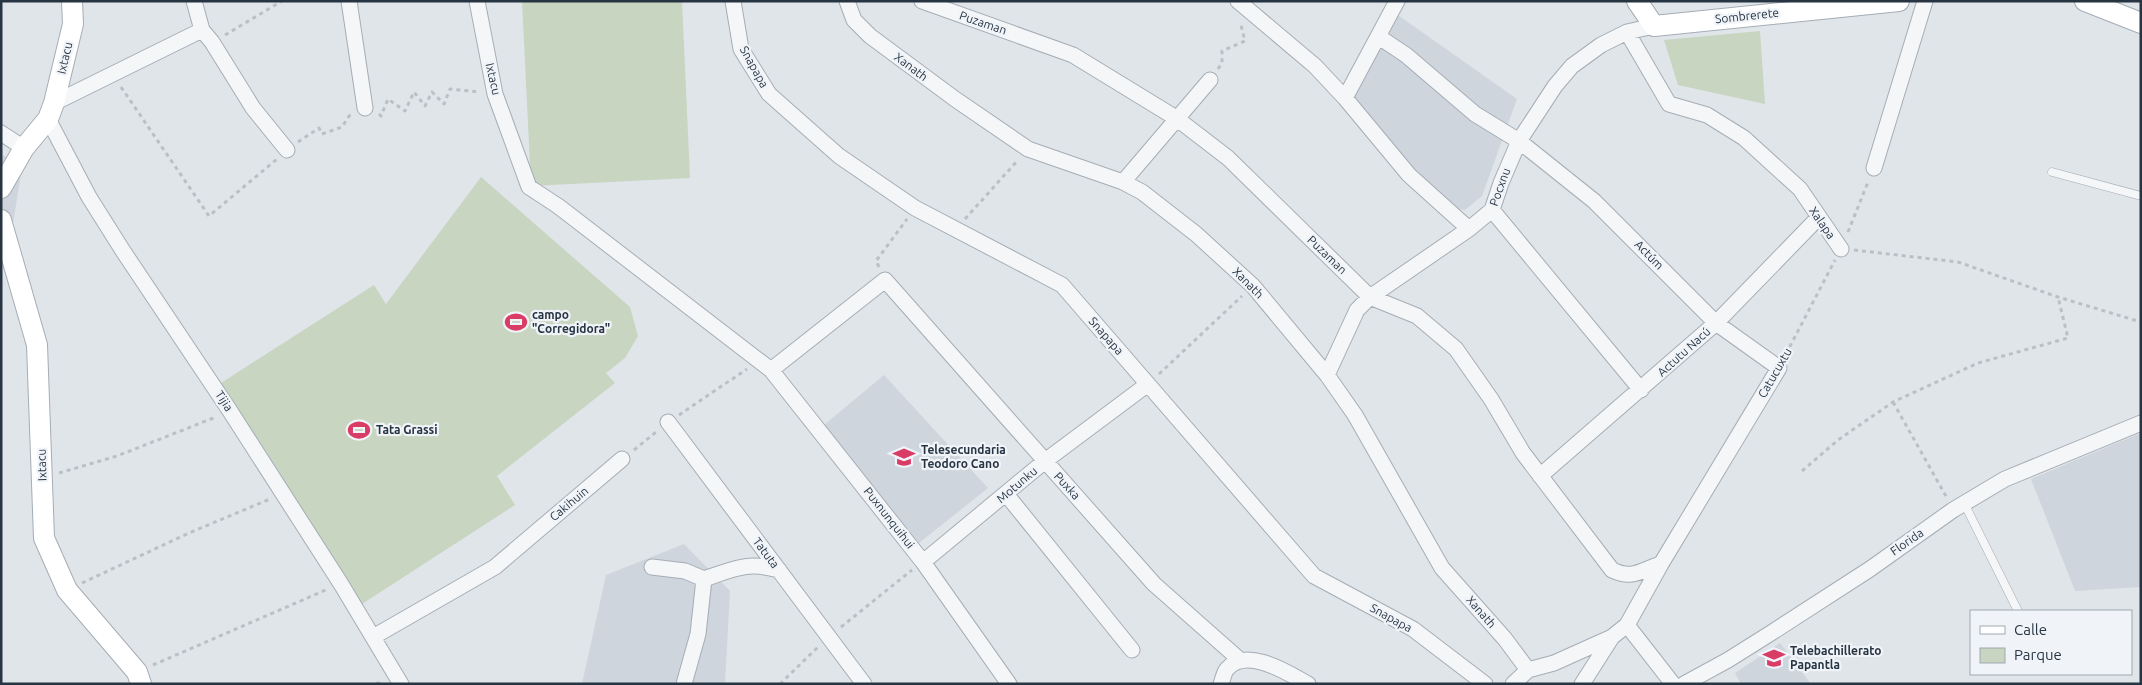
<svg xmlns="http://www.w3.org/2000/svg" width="2142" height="685" viewBox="0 0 2142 685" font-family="Ubuntu,sans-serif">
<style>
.built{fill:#ced5dd}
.green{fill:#c8d5c1}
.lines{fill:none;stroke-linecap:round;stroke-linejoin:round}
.lane-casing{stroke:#a5adb5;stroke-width:9}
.street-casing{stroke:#a5adb5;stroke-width:17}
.secondary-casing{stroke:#a5adb5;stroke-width:22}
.path{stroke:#bbc0c5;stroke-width:3;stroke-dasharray:4 4;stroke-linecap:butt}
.lane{stroke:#f4f6f8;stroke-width:8}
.street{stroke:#f4f6f8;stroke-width:15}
.secondary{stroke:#fff;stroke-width:20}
.labels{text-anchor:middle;stroke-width:4.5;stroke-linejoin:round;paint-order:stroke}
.street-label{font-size:12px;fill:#273543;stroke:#f0f4f8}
.poi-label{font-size:12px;font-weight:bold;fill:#273543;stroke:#f0f4f8;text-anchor:start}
</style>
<rect width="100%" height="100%" fill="#e0e5ea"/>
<path class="built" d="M1395,13L1517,99L1482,196L1465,210L1452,208L1431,194L1350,95Z
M1,154L22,167L12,230L1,232Z
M884,375L988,488L919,543L824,425Z
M2141,433V587L2075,591L2031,479Z
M684,544L730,591L725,684H582L606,575Z
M1780,643L1811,684H1741L1735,673Z"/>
<path class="green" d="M522,1H682L690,178L531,186Z
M1760,31L1765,104L1678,85L1664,40Z
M481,177L630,307L638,336L625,358L606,373L615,383L497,476L515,505L362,604L221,383L374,285L386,304Z"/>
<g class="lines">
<g class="lane-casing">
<path id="lane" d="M2052,172L2141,196
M1964,503L2018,611"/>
</g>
<g class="street-casing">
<path id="street" d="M194,1L202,30L212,42L253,108L287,150
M349,1L365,108
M477,1L495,94L529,187L558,206L771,370L923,562L1009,684
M733,1L741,49L769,94L839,156L915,208L1062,285L1314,576L1413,629L1485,684
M847,1L854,20L870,36L955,99L1028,149L1123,182L1142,192L1196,234L1253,286L1327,375L1355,415L1442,568L1505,639L1528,670L1513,684
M922,1L1073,55L1176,118L1228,158L1370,297L1417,316L1456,349L1491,399L1523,453L1612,570C1633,580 1641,570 1661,564
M1238,1L1315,66L1345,98L1409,175L1469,229
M1627,32L1669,104L1707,115L1744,138L1800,189L1841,249
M1379,37L1406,55L1475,114L1519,141L1594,201L1716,323L1779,368L1661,564L1627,625L1612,637L1554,663L1528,670
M1345,98L1397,1
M54,103L202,30
M48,119L89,197L123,251L230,411L341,584L401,684
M1,133L24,148
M1874,168L1925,1
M1123,182L1210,80
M1492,210L1641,390
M771,370L885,280L1154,584L1240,660
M1327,375L1357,310L1370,297L1469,229L1492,210L1501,183L1519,141L1555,86L1572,66L1601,45L1627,32L1654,26
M668,422L864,684
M1540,476L1716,323L1818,218
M1006,494L1132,650
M923,562L1045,461L1148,384
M652,567L685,571L704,579
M704,579C734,569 747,561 779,570
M1627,625L1673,684
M373,637L495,567L622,459
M684,684L698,634L704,579
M1221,684C1223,679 1224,672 1227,669C1246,646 1288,673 1308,684
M1582,684L1612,637
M1684,684L1728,660L1771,633L1870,569L1953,510L2005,479L2141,423"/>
</g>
<g class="secondary-casing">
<path id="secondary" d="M1637,1L1654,26L1899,1
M2085,1L2141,23
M1,188L24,148L48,119L54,103L73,24L72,1
M1,220L37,345L44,538L67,590L137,672L141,684"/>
</g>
<path class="path" d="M225,35L282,1
M1218,69L1222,63V51L1245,41L1241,25L1243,24
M121,87L209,216L277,159
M379,114L381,116L388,99L405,111L414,92L425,106L432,92L444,104L450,89L480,92
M298,142L319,128L322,134L342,127L349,116L353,114
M965,219L1018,160
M1848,232L1868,182
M1854,250L1958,262L2058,297L2141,322
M879,267L876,261L907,219
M1786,354L1835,260
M1159,374L1242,296
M1893,402L1947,498
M679,415L747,369
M634,450L656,432
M1802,471L1838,440L1893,402L1978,363L2068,338L2058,297
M59,473L117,456L216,417
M82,583L189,533L270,499
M841,627L912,570
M153,665L328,589
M376,684L383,681
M780,684L819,646"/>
<use href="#lane" class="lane"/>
<use href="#street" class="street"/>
<use href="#secondary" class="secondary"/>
</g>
<defs>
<g id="stadium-bare" transform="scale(1.725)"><path d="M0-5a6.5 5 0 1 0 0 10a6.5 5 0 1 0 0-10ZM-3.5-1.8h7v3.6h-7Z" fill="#d93c65" stroke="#f0f4f8" stroke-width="2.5" paint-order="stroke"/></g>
<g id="school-bare" transform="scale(1.725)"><path d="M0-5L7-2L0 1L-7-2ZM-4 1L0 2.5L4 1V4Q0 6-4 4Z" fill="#d93c65" stroke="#f0f4f8" stroke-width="2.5" paint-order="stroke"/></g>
<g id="university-bare" transform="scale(1.725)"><path d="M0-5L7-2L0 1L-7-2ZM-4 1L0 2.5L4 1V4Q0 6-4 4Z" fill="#d93c65" stroke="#f0f4f8" stroke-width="2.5" paint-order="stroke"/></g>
</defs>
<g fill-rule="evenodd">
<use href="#stadium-bare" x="516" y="322"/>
<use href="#stadium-bare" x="359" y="430"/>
<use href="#school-bare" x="904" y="457"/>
<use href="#university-bare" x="1774" y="658"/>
</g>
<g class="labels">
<g class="street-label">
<text transform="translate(1747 16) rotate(-6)" y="4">Sombrerete</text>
<text transform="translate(983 23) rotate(19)" y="4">Puzaman</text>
<text transform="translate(65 58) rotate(-77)" y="4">Ixtacu</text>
<text transform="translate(754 67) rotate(61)" y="4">Snapapa</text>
<text transform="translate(911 67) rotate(37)" y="4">Xanath</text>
<text transform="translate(493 79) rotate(77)" y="4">Ixtacu</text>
<text transform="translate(1500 187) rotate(-70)" y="4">Pocxnu</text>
<text transform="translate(1822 223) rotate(55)" y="4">Xalapa</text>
<text transform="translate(1327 255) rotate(44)" y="4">Puzaman</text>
<text transform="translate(1649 255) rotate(45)" y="4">Actúm</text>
<text transform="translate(1248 283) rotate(45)" y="4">Xanath</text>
<text transform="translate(1106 336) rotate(49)" y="4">Snapapa</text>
<text transform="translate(1684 352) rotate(-42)" y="4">Actutu Nacú</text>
<text transform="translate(1775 373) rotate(-60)" y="4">Catucuxtu</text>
<text transform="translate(224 401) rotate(57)" y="4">Tijia</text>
<text transform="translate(42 465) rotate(-92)" y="4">Ixtacu</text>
<text transform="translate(1017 485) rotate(-40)" y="4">Motunku</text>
<text transform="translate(1067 486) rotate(48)" y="4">Puxka</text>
<text transform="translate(569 504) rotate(-40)" y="4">Cakihuin</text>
<text transform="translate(889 518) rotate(52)" y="4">Puxnunquihui</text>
<text transform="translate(1907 542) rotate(-35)" y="4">Florida</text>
<text transform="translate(766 553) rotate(53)" y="4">Tatuta</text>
<text transform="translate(1481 612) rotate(49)" y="4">Xanath</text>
<text transform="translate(1391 618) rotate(29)" y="4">Snapapa</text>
</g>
<g class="poi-label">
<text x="532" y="319">campo<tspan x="532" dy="14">"Corregidora"</tspan></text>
<text x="376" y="434">Tata Grassi</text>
<text x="921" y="454">Telesecundaria<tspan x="921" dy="14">Teodoro Cano</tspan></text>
<text x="1790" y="655">Telebachillerato<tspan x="1790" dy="14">Papantla</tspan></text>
</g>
</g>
<rect width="2142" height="685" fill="none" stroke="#273543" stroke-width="5"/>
<rect x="1970" y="610" width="162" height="65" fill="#f0f4f8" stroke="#a0a8b0"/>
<rect x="1980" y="626" width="25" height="8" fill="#ffffff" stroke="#a0a8b0"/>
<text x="2014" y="635" font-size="15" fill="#273543">Calle</text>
<rect x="1980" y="648" width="25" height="15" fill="#c8d5c1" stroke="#a0a8b0"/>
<text x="2014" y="660" font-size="15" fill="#273543">Parque</text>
</svg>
